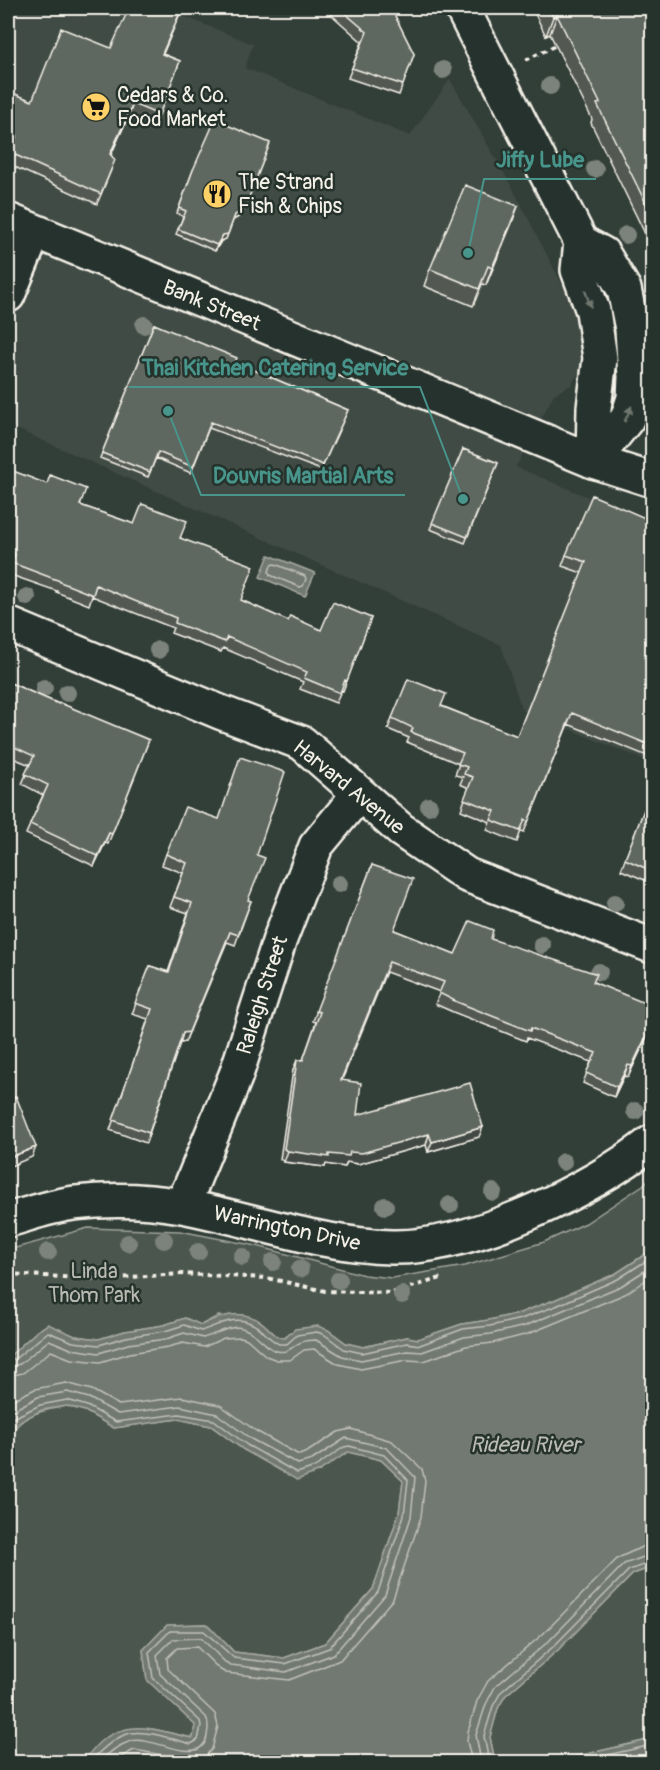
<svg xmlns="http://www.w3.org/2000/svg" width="660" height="1770" viewBox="0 0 660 1770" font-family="Pangolin,sans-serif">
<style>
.built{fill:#404b44}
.green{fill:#4c564f;stroke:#a0a49c;stroke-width:1.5}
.water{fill:#727972;stroke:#a6a9a1;stroke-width:1.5}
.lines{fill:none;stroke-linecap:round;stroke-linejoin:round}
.shore{stroke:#c0c1b9;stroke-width:1.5}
.street-casing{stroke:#f4f1e8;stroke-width:38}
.secondary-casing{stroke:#f4f1e8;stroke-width:38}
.primary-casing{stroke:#f4f1e8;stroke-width:38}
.path{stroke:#f4f1e8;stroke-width:4;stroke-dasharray:4.5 4.5;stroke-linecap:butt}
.street{stroke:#26332d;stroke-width:33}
.secondary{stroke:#26332d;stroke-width:33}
.primary{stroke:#26332d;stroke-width:33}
.tree{fill:#7c837b}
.wall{fill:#525953;stroke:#f4f1e8;stroke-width:1.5}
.shaded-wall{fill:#424944;stroke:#f4f1e8;stroke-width:1.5}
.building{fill:#5f6861;stroke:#f4f1e8;stroke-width:1.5}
.oneway{fill:#6e766e}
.labels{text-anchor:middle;stroke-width:5;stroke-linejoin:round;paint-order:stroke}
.poi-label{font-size:21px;fill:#f4f1e8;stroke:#26332d;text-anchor:start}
.street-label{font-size:21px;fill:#f4f1e8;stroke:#26332d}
.park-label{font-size:21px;fill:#b9bbb2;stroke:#26332d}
.water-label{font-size:22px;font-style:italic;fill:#babbb3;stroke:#26332d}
.leader{fill:none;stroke:#48958c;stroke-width:2}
.callout-dot{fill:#48958c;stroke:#26332d;stroke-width:2}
.callout-label{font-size:22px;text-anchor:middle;font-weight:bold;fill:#48958c;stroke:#26332d;stroke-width:5;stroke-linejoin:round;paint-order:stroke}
</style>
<rect width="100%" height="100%" fill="#323e38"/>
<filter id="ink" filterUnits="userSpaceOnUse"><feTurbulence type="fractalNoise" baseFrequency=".0167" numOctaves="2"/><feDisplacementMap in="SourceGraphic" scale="12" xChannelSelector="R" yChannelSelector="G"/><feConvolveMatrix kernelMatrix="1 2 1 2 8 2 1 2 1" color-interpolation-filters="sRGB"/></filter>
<g filter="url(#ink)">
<path class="built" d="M8,8H163L253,44L245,68L410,136L450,79L512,187L569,298L579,323L580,371L571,385L554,394L516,467L629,514L652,520V763L522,710L501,645L8,425Z"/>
<path class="green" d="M652,1176V1250L615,1274L554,1300L520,1313L489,1320L462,1324L418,1339L407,1337L363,1347L346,1343L328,1330L290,1332L285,1338H279L260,1321L218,1316L201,1325L185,1318L164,1325L125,1331L99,1339L75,1336L48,1325L37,1331L12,1354H8V1250L88,1228L180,1231L257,1246L364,1275L392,1278L465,1266L544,1242L586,1223L643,1185Z
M67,1406L85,1411L114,1428L178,1419L211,1426L244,1450L318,1472L348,1452L381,1460L403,1481L399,1513L373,1589L325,1643L284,1658L234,1652L207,1624L168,1625L143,1650L147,1680L195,1725L193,1738L153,1729L101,1742L82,1762H8V1438C23,1413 40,1411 67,1406Z
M652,1567V1739L552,1762H495L490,1737L498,1708L505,1696L558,1650L633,1574Z"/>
<path class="water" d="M269,555L315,573L305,596L260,577Z
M652,1250V1567L633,1574L558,1650L505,1696L498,1708L490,1737L495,1762H82C88,1756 94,1747 101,1741C134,1717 158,1732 193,1738L195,1725L147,1680L143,1650L167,1625L207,1624L234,1652L284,1658L325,1643L373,1589L399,1513L403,1481L381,1460L348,1452L318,1472L297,1480L244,1450L211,1426L178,1419L114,1428L85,1411L67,1406L42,1410L17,1423L8,1438V1354H12L37,1331L48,1324L75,1336L99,1339L125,1331L164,1325L185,1318L201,1325C222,1314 246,1308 265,1325C271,1331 276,1338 285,1338L295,1329L318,1326L328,1330L346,1343L363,1347L407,1337L418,1339L462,1324L489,1320L520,1313L554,1300L615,1274Z
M652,1739V1762H552Z"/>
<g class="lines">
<path class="shore" d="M275,564L305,576L306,579L303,586L300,587L270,575L269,572L271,565Z
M8,1360L16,1358L48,1332L73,1342L99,1345L126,1337L165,1331L184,1325L201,1331C219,1325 237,1313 256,1326C264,1331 270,1340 279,1344H287L297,1335L317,1332L325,1335L344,1349L362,1353L407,1343L420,1345L463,1329L490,1326L521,1319L556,1306L618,1279L652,1257
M8,1367L20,1364L49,1340L71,1349L99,1353L128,1344L166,1339L184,1333L203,1338C230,1330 236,1317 262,1341C267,1345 271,1350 277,1351C290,1354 292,1345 302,1342C306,1340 311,1340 316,1340L342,1356L361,1360L407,1351L422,1352L464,1337L491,1334L525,1326L621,1286L652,1266
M8,1376L23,1373L51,1351L71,1359L100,1362L130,1353L168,1347L183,1343L204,1347L224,1338L241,1337L247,1339L266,1356L277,1360H290L304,1350L314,1349L338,1364L361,1369L407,1360L424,1361L466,1346L493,1343L528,1334L625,1294L652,1276
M8,1402L35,1389L66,1383L92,1390L119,1405L182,1397L220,1405L256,1431L299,1455L307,1452L338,1432L351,1429L392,1441L422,1469L425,1481L421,1517L393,1599L340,1660L289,1680L226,1673L219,1669L197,1647L177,1648L167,1658L168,1669L215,1714L218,1726L212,1749L204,1757L192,1760L134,1750L112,1762
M8,1413L38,1397L67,1392L89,1398L118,1414L180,1406L217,1414L251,1439L298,1464L312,1460L346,1438L387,1448L415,1477L411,1517L385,1595L334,1654L286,1672L231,1665L225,1662L201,1638L173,1639L157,1655L160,1674L206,1717C209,1724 208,1729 207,1736C201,1769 153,1735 131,1741C119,1745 108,1753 100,1762
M8,1426L13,1418L40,1405L67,1400L87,1406L116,1422L179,1414L214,1420L247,1445L297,1473L315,1467L344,1447L349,1446L384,1455L408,1480L404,1515L378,1592L329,1648L285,1664L234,1658L204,1631H170L149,1652L153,1678L200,1721L201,1726L198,1740L191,1744C175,1740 148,1730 131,1733C115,1736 100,1751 90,1762
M472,1762L467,1741L468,1732L477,1701L488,1681L543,1634L618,1558L642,1547L652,1545
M481,1762L476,1735L486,1704L495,1687L549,1641L624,1564L652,1554
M489,1762L484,1736L493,1706L501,1692L554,1646L629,1570L652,1562
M576,1762L652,1745"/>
<g class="street-casing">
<path id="street" d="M8,295L34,232
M8,624L220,712L302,743L401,830L467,875L652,946
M181,1206L191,1186L236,1075L280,939L316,846L359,794
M8,1220C29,1214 51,1206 74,1203C108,1199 148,1200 182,1206C252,1219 319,1245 391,1247C470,1249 591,1190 652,1142"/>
</g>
<g class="secondary-casing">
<path id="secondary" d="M462,8L581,242L603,254L624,289L632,329L635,377L634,398L627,419L593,461
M581,242L578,270L593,311L600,358L594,408L593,461"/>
</g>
<g class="primary-casing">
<path id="primary" d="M8,220L593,461L652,480"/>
</g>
<path class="path" d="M526,60L560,43
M8,1274L97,1279L183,1274L267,1278L325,1291L392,1293L441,1278"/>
<use href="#street" class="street"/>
<use href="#secondary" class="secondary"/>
<use href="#primary" class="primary"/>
</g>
<g class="tree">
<circle cx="443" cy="70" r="9"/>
<circle cx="550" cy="86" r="9"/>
<circle cx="595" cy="169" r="9"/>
<circle cx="626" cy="235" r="9"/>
<circle cx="144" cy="325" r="9"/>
<circle cx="27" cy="597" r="9"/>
<circle cx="158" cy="650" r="9"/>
<circle cx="44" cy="688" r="9"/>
<circle cx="67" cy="693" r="9"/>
<circle cx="429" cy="806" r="9"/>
<circle cx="339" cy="884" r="9"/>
<circle cx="615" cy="903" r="9"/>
<circle cx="542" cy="945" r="9"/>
<circle cx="599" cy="972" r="9"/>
<circle cx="635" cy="1111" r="9"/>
<circle cx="563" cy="1162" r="9"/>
<circle cx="493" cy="1192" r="9"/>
<circle cx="450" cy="1205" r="9"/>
<circle cx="385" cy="1206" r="9"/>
<circle cx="164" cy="1240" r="9"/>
<circle cx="128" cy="1243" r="9"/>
<circle cx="48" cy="1252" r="9"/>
<circle cx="198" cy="1252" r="9"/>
<circle cx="242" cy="1257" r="9"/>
<circle cx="273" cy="1262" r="9"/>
<circle cx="300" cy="1269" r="9"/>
<circle cx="339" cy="1280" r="9"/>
<circle cx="402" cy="1295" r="9"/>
</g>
<path class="wall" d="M324,8H391L414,54L399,95L348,78L362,42Z
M532,8H652V248L591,123L592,119L550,34L546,36Z
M179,16L163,54L180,61L155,125L129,115L111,155V170L97,204L8,164V162L13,146L8,143V91L32,101L111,48Z
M193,170L242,215L233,220L226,239L221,241L215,251L176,234L183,217L177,213Z
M518,206L486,285L482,284L473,306L424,286L430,269Z
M154,324L235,362L348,410L321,470L209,428L191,473L156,458L148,477L100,458Z
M463,449L498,463L465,543L430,529Z
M8,469L80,505L134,524L181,538L241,600L288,621L321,630L371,618L343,691L341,690L336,703L300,689L303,682L223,648L221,652L171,633L173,628L92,596L89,605L56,592L57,591L8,574L12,565L8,563Z
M652,521V758L568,724L524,832L521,831L517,842L487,830L490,822L461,810L469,788L460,784L463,777L455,775L459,764L407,742L409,738L388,729L392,718L442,706L517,736L582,573L562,566L566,555Z
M8,682L59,704L149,740L108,844L105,843L94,866L26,834L43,795L22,784L30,765L8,756Z
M644,810L652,814V883L621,870Z
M166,854L257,855L248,900L251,901L235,945L227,942L185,1042L180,1043L146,1143L110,1130L148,1019L132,1014L150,966L168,972L188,913L170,907L183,873L162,865Z
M372,865L394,930L455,954L491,939L594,982L652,1026L628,1077L624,1076L614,1097L583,1083L591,1062L527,1038L526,1041L453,1012L435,1004L440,992L386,972L342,1080L357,1115L479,1137L428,1152L426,1145L358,1164L347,1162L345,1167L326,1164L325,1167L284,1162L280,1159L293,1070L297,1060H303L316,1022L313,1021Z"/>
<path class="shaded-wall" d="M557,15L550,34L546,36L553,17Z
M133,104L129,115L106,165L110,154Z
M270,143L242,215L233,220L226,239L221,241L215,251L217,245L235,215Z
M518,206L512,223L486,285L492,268Z
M109,833L105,843L94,866L98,856Z
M230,932L185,1042L180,1043L183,1033Z
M652,1024V1026L628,1077L632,1066Z
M628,1065L624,1076L614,1097L617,1087Z
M483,1127L479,1137L428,1152L432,1142Z
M429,1134L426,1145L358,1164L347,1162L345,1167L326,1164L325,1167L284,1162L288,1151L329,1154L350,1152Z
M36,1147L32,1157L8,1167V1158Z"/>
<path class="building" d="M129,8H182L162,54L180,61L159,115L133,104L110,154L115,160L101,194L11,153L17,135L8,131V91L32,101L61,28L111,48Z
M339,8H391L414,54L403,85L352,68L367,32Z
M548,8H652V216L597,104L600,103L557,15L553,17Z
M215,120L270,143L244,210L235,215L228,234L223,235L217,245L178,229L186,211L179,208L193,170Z
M465,185L518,206L492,268L488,266L479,289L430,269Z
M154,324L237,358L235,362L348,410L323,465L211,422L193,467L158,452L150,472L102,453Z
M463,449L498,463L467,537L432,523Z
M8,469L47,484L50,475L86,489L80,505L134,524L142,504L187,521L180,538L254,566L241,600L288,621L290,616L321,630L333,602L371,618L347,681L345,680L340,693L304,678L307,672L227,637L225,642L175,623L176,618L96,585L93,595L60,582V581L12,563L15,554L8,551Z
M592,495L652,521V746L572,713L528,822L525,820L520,831L491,820L495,811L464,799L473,777L464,774L467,767L458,764L463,753L411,732L413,728L392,718L408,679L446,694L441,706L517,736L586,562L566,555Z
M8,682L59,704L60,703L149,740L112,834L109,833L98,856L30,824L48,785L25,774L34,756L8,744Z
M240,757L285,772L257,855L265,858L248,900L251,901L238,935L230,932L189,1032L183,1033L149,1133L113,1120L152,1009L135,1003L150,966L169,972L192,903L174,897L187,863L166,854L185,807L219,819Z
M644,810L652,814V871L625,859Z
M372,865L413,879L394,930L455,954L470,921L493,930L491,939L597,974L593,982L652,1006V1024L632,1066L628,1065L617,1087L586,1073L596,1053L531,1028L530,1031L457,1002L439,993L444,982L389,962L341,1080L361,1083L357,1115L470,1083L483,1127L432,1142L429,1134L362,1153L350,1152L349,1156L329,1154V1157L288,1151L284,1149L297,1060H303L320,1012L316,1011Z
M16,1096L36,1147L8,1158V1099Z"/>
<defs><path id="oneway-solid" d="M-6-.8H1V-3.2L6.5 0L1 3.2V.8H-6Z" transform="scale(1.5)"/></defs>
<g class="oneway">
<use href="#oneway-solid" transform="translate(588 299) rotate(71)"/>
<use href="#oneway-solid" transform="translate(628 414) rotate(-66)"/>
</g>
</g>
<defs>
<g id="supermarket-disc" transform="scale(1.5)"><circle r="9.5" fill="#ffd166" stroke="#26332d"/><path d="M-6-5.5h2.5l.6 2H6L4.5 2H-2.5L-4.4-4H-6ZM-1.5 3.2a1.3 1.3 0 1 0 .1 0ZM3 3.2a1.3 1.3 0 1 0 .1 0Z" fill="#111"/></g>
<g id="restaurant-disc" transform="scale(1.5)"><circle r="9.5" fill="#ffd166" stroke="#26332d"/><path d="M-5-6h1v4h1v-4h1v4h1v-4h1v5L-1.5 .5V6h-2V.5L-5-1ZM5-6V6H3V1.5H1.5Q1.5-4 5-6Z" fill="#111"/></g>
</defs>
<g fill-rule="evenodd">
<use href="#supermarket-disc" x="96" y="107"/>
<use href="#restaurant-disc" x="217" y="194"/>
</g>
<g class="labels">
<g class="poi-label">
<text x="117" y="102">Cedars &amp; Co.<tspan x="117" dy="24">Food Market</tspan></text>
<text x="238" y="189">The Strand<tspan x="238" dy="24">Fish &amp; Chips</tspan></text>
</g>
<g class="street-label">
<text transform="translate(212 305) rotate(22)" y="7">Bank Street</text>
<text transform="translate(349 787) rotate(39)" y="7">Harvard Avenue</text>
<text transform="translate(262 995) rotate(-72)" y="7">Raleigh Street</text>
<text transform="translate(287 1228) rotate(12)" y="7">Warrington Drive</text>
</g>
<g class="park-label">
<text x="94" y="1278">Linda<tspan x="94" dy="24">Thom Park</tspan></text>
</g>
<g class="water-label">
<text x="525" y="1452">Rideau River</text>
</g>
</g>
<path class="leader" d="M468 253L484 179H596M463 499L420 387H129M168 411L201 495H405"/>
<g class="callout-dot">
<circle cx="468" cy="253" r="6"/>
<circle cx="463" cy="499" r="6"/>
<circle cx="168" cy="411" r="6"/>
</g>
<g class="callout-label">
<text x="540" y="167">Jiffy Lube</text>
<text x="275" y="375">Thai Kitchen Catering Service</text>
<text x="303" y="483">Douvris Martial Arts</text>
</g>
<rect width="660" height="1770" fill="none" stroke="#26332d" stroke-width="30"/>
<rect x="15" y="15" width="630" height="1740" fill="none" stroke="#f4f1e8" stroke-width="2" filter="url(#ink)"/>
</svg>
